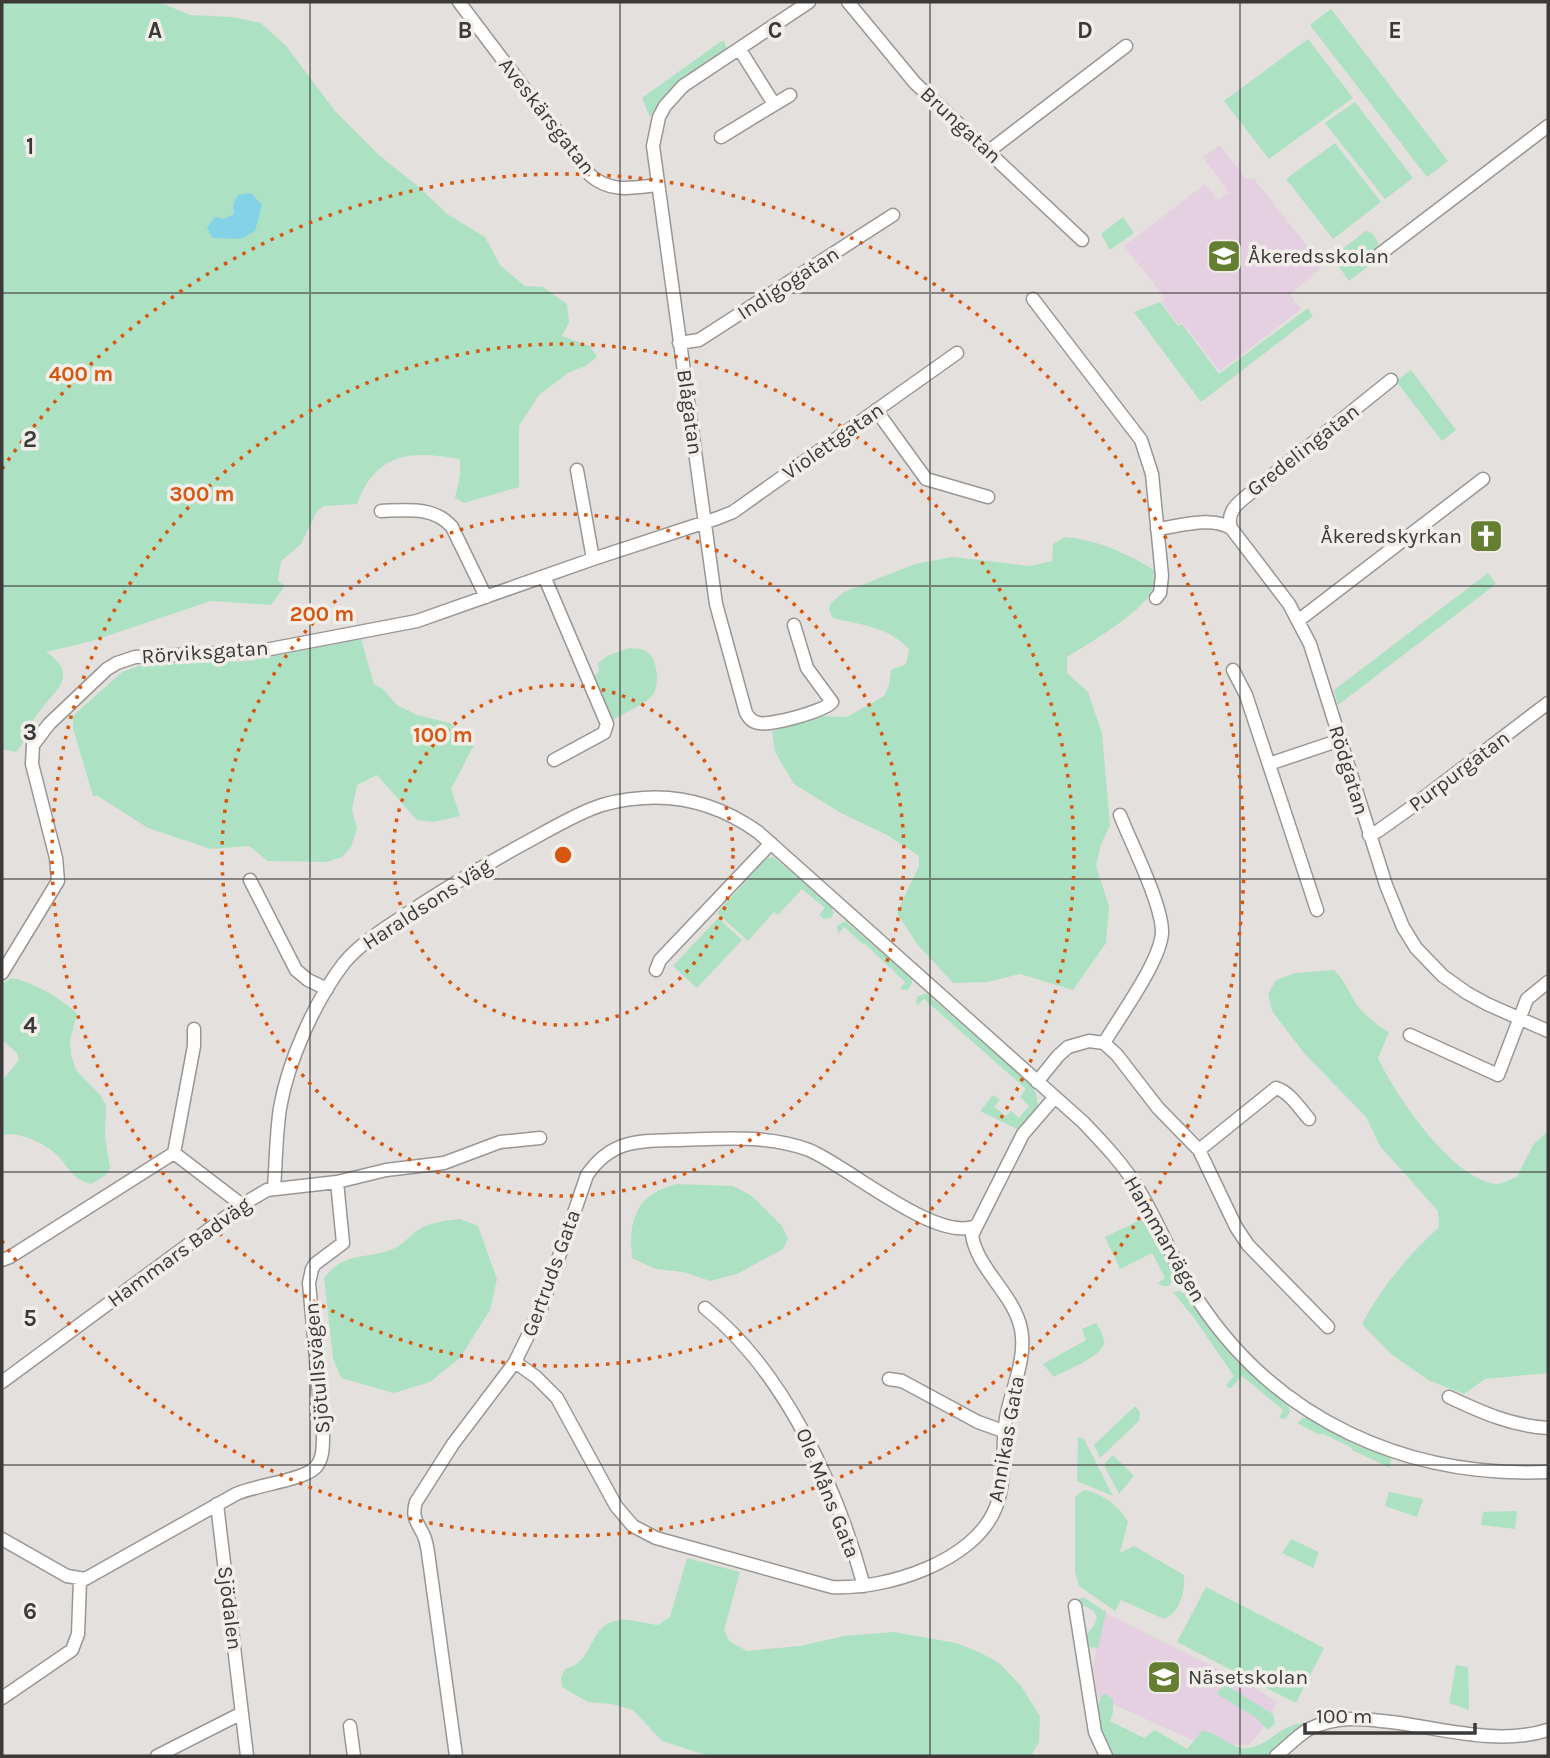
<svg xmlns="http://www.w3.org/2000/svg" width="1550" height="1758" viewBox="0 0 1550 1758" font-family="Karla,sans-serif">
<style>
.education{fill:#e4d0e0}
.green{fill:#ade1c3}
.water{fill:#84d2e8}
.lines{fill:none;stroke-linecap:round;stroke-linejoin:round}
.minor-casing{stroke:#9a9693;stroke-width:15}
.minor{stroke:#fff;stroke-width:12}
.grid{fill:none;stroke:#3b3a39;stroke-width:2;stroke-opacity:0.55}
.ring{fill:none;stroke:#d75610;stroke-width:3.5;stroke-dasharray:3.5 7}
.labels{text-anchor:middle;stroke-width:7;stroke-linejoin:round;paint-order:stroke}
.street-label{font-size:21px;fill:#3b3a39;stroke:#f1eeea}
.poi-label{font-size:21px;fill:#3b3a39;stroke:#f1eeea;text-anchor:start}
.grid-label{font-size:23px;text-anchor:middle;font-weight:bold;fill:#3b3a39;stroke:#f1eeea;stroke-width:7;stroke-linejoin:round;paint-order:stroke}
.centre{fill:#d75610;stroke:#f1eeea;stroke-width:3.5}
.ring-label{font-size:21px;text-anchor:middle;font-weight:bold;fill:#d75610;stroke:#f1eeea;stroke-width:7;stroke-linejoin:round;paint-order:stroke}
</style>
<rect width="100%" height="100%" fill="#e4e0dd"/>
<path class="education" d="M1220,145L1246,179H1254L1323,266L1290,295L1301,309L1220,371L1182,322L1178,324L1161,302L1165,298L1124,246L1205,184L1218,200L1229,193L1203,157Z
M1104,1612L1255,1688L1277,1702L1261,1731L1249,1745L1201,1744L1097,1697L1093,1667Z"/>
<path class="green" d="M2,2H159L190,15L232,17L261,23L287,47L335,111L380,156L419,187L447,214L485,237L500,265L525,286L543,287L567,304L569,322L562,336L590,346L597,357L585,366L568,373L539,395L519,426V487L464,503L455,498L460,476V459C411,450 376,452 357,504L324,506L317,511L301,544L281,561L278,581L285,586L271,605L211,601L92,641L46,652C83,677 51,692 35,718C28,729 25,743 16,752L2,749Z
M1331,9L1448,161L1427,177L1310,25Z
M1308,39L1353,98L1269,159L1224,101Z
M724,41L727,49C693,71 671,81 650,117L642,98L720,42Z
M1355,102L1413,178L1385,199L1325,123Z
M1335,143L1381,202L1333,239L1286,179Z
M1123,217L1134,233L1110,250L1101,234Z
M1366,231C1378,233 1379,247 1380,257L1349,281L1332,257Z
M1160,302L1178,326L1182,324L1219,374L1308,308L1313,316L1201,402L1134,312Z
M1411,370L1456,430L1442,441L1396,381Z
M1065,537C1098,540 1126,553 1154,570C1155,578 1155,584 1151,592C1141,613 1088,644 1067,657V673L1088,692L1102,733L1110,825L1101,844L1096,866L1109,906L1106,943L1073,990L1020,974L987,982L953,983L917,944L897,913L919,866V856L887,835L841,813L794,784L775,752L772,731L824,716L847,717L884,696L889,685L891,670L906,664L909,649C889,627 861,625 833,618L829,610L830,604L844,592L915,564L952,557L1030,566L1052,561L1053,544Z
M1488,573L1496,584L1338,705L1334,690Z
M361,639L374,684L383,689L397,705L417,715L450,723L474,745L451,789L460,816L434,822L417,820L377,775L357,785L352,810L357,829L351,847L342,857L327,862L268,861L249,846L211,849L148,828L98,796H93L73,728V716L122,672L141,665L249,661Z
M629,648C634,649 641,648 646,651C658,658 661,687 651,697C648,702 619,716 613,720L594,677L599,671L598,663L607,656Z
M773,857L830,904L834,913L831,918L824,919L819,915L825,908L802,889L778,915L774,912L748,941L717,913L763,862L768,858Z
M718,918L742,940L697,988L673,966Z
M845,921L912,978V983L908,990L900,989L905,982L864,943L863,944L844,927L838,934L837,926Z
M1334,970C1344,980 1348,990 1355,1002C1363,1014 1376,1025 1389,1032L1378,1058C1396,1096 1451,1178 1496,1184C1503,1184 1511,1179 1517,1177L1533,1145L1548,1131V1373L1485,1379L1464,1394L1428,1380L1391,1354L1362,1324C1382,1286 1408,1256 1439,1227L1438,1211L1380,1146L1366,1117L1304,1053L1272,1011L1268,994L1276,980L1296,973Z
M11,978C31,981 63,999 77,1014L70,1041L71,1055L76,1070L100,1095L106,1106L105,1136L110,1168L105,1176L91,1184C71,1178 71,1170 58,1156C45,1143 19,1131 2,1135V1081L19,1060L17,1053L2,1040V984Z
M926,993L1032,1085L1036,1093L1038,1107L1019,1130L980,1111L993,1095L1000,1100L994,1107L1006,1116L1011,1111L1019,1118L1029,1106L1020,1097L1026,1089L924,999L917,1006L916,1001L917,997Z
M676,1184L733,1186L752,1196L782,1226L788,1239L783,1249L737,1274L710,1281L683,1272L655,1269L632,1258C628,1220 636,1195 676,1184Z
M1146,1217L1174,1274V1279L1169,1286H1162L1158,1283L1165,1278L1152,1253L1120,1269L1105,1237Z
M460,1219L478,1226L497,1279L490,1310L460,1358L430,1382L394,1393L341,1378L333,1358L324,1278C346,1249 369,1261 397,1247C403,1244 408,1238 414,1233C428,1222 442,1221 460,1219Z
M1179,1291L1185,1294L1236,1361L1288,1405L1290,1412L1285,1419L1279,1418L1283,1410L1242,1376L1230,1389L1226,1385L1234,1376L1194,1318L1173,1292Z
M1096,1323C1099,1328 1105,1338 1104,1343C1102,1356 1065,1371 1054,1377L1043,1364L1086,1340L1082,1329Z
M1135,1406L1140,1412L1139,1421L1100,1458L1094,1445Z
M1303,1418H1307L1355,1444L1391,1458L1390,1468L1352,1450V1448L1322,1433L1320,1435L1297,1423Z
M1078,1437L1084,1439L1113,1496L1077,1481Z
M1113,1455L1134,1476L1119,1494L1105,1467V1463Z
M1084,1490C1102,1493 1119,1506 1128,1522L1120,1553L1134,1546L1184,1575C1185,1591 1181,1612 1164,1619L1121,1600L1115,1611L1079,1586L1075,1571V1497Z
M1389,1492L1423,1499L1417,1517L1385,1506Z
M1517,1511L1515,1529L1481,1525L1483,1512Z
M1291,1539L1319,1552L1313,1568L1282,1553Z
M687,1558L740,1572L724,1630L729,1641L747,1651L800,1646L844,1636L894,1632L956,1643L981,1653L1000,1664L1021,1686L1040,1716L1039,1742L1031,1756H709L662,1741L633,1710L612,1704L588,1702L562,1687L561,1678L565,1669C598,1660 586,1624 620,1620C632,1619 646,1624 658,1625L670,1617Z
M1206,1587L1324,1648L1296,1703L1177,1642Z
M1083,1597L1106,1612L1098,1648L1088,1647L1086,1635L1095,1624L1097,1617L1093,1610L1079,1604L1078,1600Z
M1456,1665L1468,1667L1469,1710L1449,1703Z
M1223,1683L1273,1714L1275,1723L1268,1730L1255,1717L1217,1694Z
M1105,1694L1113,1699V1712L1110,1721L1144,1738L1155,1730L1187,1749L1202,1731C1220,1732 1232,1751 1249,1748C1274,1743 1282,1721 1311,1723L1286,1738L1267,1756H1114C1100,1741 1092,1714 1102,1695Z"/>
<path class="water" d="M251,193L262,205L255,231L241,239L213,238L207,228L215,217L224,219L234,214L233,205L238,195Z"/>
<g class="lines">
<g class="minor-casing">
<path id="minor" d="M459,2L590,175C610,193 632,188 657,185
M848,2L915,83L1082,240
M740,50L774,104
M721,137L790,95
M989,151L1126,46
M1380,254L1548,126
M1033,299L1141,440L1152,474L1162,576L1160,593L1156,598
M679,343L699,340L893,215
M876,410L926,479L988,497
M577,470L593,559
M381,511C407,510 434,506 452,527L486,597
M1231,528C1227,516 1233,507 1243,499L1391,380
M1157,529C1180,526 1211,516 1231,528L1289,604L1310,644L1386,885L1403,927L1416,948L1443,976L1467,993L1487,1004L1548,1031
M544,576L607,724L604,733L554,760
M1299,620L1483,479
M794,625L807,668L832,702C825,711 770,726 759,723C752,722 749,718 746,713L716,604L653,146L659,117L665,106L683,86L809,2
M1233,670L1246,695L1317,910
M1269,764L1340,740
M1369,835L1378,831L1409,809L1548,703
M250,880L296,970L308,980L327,989
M656,970L660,960L771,843
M2,973L58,881L56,858L32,764L33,745L49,724L107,669L117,663L135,657L260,651L417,621L593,559L718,518L733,512L957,353
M1410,1035L1498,1075L1527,999L1548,982
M1104,1043C1120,1016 1160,962 1162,933C1163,906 1131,843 1120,815
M1037,1082L1058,1056L1068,1047L1089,1041L1104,1043L1117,1055L1158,1108L1199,1150L1236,1227L1248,1245L1328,1327
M1199,1150L1276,1088C1290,1092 1300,1109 1309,1119
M174,1153L242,1205
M274,1188C276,1161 276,1135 280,1108C288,1061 315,1001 344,963C360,944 382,930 402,917C442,890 483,866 525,843C547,831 569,818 591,809C608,802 626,799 643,798C686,795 724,808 758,832L1083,1122C1104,1144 1125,1166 1140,1192C1161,1227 1175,1266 1198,1300C1277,1420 1406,1478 1548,1472
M2,1260L10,1257L174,1153L194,1046V1029
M705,1308C786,1373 837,1488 864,1586
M515,1362L536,1377L557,1398L616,1506L633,1526L656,1538L832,1587C885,1590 975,1562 996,1507C1007,1478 1001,1448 1006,1418C1011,1390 1027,1359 1021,1329C1014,1294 977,1269 972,1235L1023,1134L1055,1097
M889,1379L902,1381L978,1422L1003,1431
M2,1382L242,1205L267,1190L337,1182L386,1170L444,1163L500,1142L540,1138
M1449,1397C1481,1412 1512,1426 1548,1428
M217,1504L247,1756
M2,1539L67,1576L85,1579L236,1494C256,1485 303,1480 315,1468C323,1460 323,1447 323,1436L309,1283L312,1269L315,1264L343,1243L337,1182
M1075,1606L1095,1732L1106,1756
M2,1698L72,1650L78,1634L80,1580
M350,1726L354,1756
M157,1756L242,1713
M456,1756L429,1560C428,1552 427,1543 424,1536C418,1523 411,1518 416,1502L453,1444L515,1362L541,1309L587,1175C611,1140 637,1141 676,1140C721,1139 766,1134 809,1150C848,1166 936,1243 976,1226
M1276,1756C1287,1747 1297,1736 1309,1729C1339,1714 1368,1719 1399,1723C1447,1730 1501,1745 1548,1730"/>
</g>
<use href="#minor" class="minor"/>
</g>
<path class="grid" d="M310,2V1756M620,2V1756M930,2V1756M1240,2V1756M2,293H1548M2,586H1548M2,879H1548M2,1172H1548M2,1465H1548"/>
<g class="ring">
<circle cx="563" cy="855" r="170"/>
<circle cx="563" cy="855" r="341"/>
<circle cx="563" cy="855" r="511"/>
<path d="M2 469A681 681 0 1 1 2 1241"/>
</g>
<defs>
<g id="school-square" transform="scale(1.75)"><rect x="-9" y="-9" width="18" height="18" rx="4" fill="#657e31" stroke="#f1eeea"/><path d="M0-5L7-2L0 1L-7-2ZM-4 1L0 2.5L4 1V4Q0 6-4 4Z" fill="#fff"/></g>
<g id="church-square" transform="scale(1.75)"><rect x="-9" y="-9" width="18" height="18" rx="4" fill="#657e31" stroke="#f1eeea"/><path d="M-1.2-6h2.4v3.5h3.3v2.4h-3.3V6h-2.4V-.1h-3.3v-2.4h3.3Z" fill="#fff"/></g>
</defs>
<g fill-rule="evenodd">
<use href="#school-square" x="1224" y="256"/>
<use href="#church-square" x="1486" y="536"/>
<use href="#school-square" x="1164" y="1677"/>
</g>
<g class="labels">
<g class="street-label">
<text transform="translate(547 116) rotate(52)" y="7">Aveskärsgatan</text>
<text transform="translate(961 125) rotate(43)" y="7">Brungatan</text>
<text transform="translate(788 283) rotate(-33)" y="7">Indigogatan</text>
<text transform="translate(690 412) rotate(82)" y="7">Blågatan</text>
<text transform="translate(833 441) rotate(-35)" y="7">Violettgatan</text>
<text transform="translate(1303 450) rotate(-38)" y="7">Gredelingatan</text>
<text transform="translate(205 652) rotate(-4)" y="7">Rörviksgatan</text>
<text transform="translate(1349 770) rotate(73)" y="7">Rödgatan</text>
<text transform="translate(1459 771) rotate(-37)" y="7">Purpurgatan</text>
<text transform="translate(427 904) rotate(-33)" y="7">Haraldsons Väg</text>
<text transform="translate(1165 1239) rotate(60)" y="7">Hammarvägen</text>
<text transform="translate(179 1252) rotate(-36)" y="7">Hammars Badväg</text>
<text transform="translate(551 1273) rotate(-70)" y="7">Gertruds Gata</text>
<text transform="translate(317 1368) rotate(-95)" y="7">Sjötullsvägen</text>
<text transform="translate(1006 1439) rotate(-80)" y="7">Annikas Gata</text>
<text transform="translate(828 1493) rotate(68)" y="7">Ole Måns Gata</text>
<text transform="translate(230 1608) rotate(83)" y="7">Sjödalen</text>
</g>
<g class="poi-label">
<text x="1248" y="263">Åkeredsskolan</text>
<text x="1462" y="543" text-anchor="end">Åkeredskyrkan</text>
<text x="1188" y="1684">Näsetskolan</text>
</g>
</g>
<g class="grid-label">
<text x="155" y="38">A</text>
<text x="465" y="38">B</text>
<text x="775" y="38">C</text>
<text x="1085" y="38">D</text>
<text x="1395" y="38">E</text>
<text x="30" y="154">1</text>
<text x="30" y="447">2</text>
<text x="30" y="740">3</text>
<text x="30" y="1033">4</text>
<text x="30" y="1326">5</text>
<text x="30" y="1619">6</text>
</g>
<circle cx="563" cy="855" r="10" class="centre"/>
<g class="ring-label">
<text x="81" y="381">400 m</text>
<text x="202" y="501">300 m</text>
<text x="322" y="621">200 m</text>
<text x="443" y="742">100 m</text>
</g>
<rect width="1550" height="1758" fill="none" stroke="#3b3a39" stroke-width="7"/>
<path d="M1305 1723v10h170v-10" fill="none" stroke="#3b3a39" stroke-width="3.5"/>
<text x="1316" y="1723" font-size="21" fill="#3b3a39" stroke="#f1eeea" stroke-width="5" paint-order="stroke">100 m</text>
</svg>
